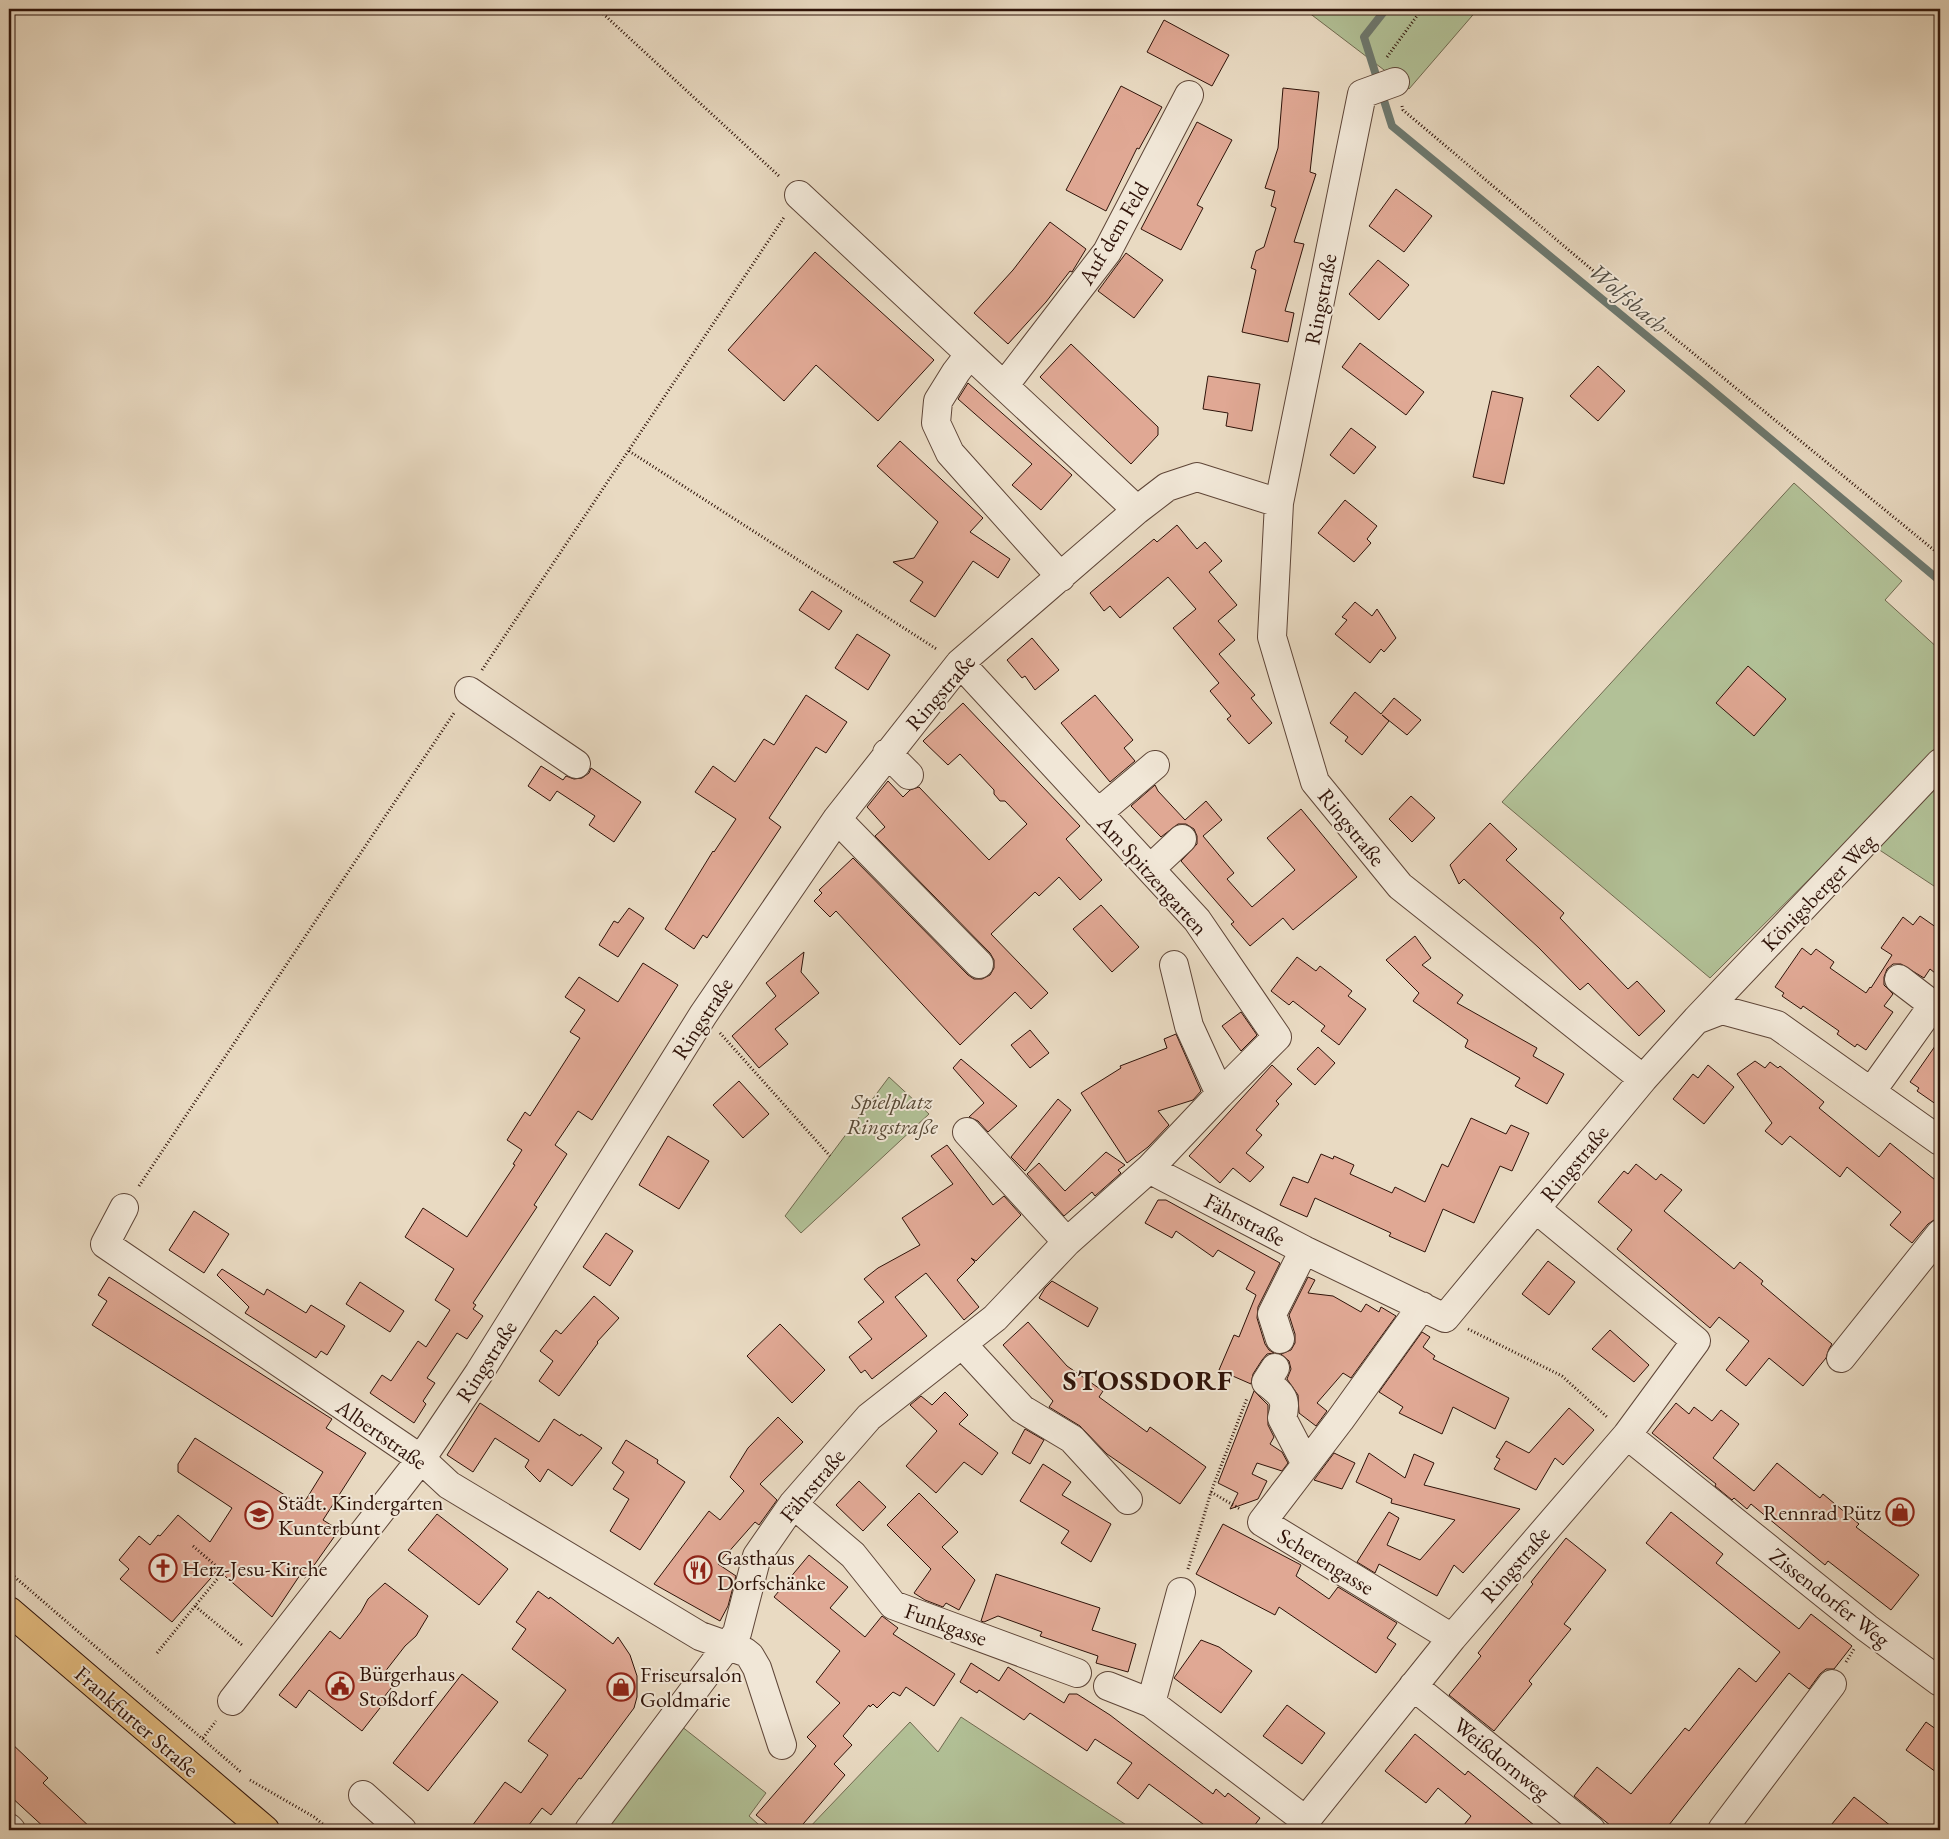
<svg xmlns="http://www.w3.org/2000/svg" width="1949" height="1839" viewBox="0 0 1949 1839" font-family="'EB Garamond',serif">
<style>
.green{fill:#b2c197;stroke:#706a50}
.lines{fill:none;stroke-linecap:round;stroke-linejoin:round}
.stream{stroke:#6d786e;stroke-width:8}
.building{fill:#e0a894;stroke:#2f1309}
.minor-casing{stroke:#5e4537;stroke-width:30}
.major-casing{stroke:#2f1309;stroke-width:30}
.path{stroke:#2f1309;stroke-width:3;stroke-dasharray:1 2.5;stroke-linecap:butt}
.minor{stroke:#f1e7d7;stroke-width:28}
.major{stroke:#e4bd81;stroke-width:28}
.labels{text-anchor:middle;stroke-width:4;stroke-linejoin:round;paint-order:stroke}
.street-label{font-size:22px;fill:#2f1309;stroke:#f1e7d7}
.park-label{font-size:22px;font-style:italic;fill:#564734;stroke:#f1e7d7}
.poi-label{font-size:22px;fill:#2f1309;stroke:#f1e7d7;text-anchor:start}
.water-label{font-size:24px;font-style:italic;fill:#534e44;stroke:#f1e7d7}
.district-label{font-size:28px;font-weight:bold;letter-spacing:1px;fill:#2f1309;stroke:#f1e7d7}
</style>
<rect width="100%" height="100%" fill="#e9dac2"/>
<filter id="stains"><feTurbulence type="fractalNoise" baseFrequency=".004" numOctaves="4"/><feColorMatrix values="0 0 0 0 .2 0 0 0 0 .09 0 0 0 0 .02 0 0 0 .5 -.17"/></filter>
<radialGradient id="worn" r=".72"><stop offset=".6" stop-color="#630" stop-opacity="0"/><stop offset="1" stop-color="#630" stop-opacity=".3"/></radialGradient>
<path class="green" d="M1304,9H1478L1409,89Z
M1794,483L1902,581L1885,600L1940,650V749L1710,978L1502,802Z
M1940,779V890L1875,847Z
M889,1077L929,1114L801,1233L785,1216Z
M961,1717L1134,1830H807L910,1722L938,1752Z
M681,1726L766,1793L749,1816L765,1830H605Z"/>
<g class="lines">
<path class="stream" d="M1386,9L1364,37L1392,126L1705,384L1940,581"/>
</g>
<path class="building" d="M1164,20L1229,55L1212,86L1147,52Z
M1121,86L1162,107L1139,149L1137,148L1106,211L1066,190Z
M1283,88L1319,92L1310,172L1316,174L1294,242L1304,244L1285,311L1294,313L1288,342L1242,332L1256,270L1251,268L1256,251L1264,247L1276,208L1271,206L1275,191L1265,188L1278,148Z
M1197,122L1232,140L1197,205L1203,208L1181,250L1141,229Z
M1396,189L1432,216L1404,252L1369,226Z
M1050,222L1086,249L1072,272L1070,271L1046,302L1008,344L974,313L1013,270Z
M815,252L934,360L878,421L816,365L784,401L728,350Z
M1126,253L1163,280L1134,318L1098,291Z
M1378,260L1409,285L1379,320L1349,294Z
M1360,343L1424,392L1406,415L1342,367Z
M1071,344L1158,427V435L1131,464L1040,377Z
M1598,366L1625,391L1598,421L1570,396Z
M1208,376L1260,384L1252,431L1226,426L1228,413L1203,409Z
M968,383L1072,475L1041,510L1012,485L1032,464L958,399Z
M1492,391L1523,398L1504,484L1473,477Z
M1351,428L1376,447L1354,474L1330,455Z
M900,441L983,518L970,532L1010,559L998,578L973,561L935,617L910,601L923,582L893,562L914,558L938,522L877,466Z
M1345,500L1377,526L1367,539L1371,543L1354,562L1318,533Z
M1177,525L1197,549L1205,542L1222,561L1209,572L1237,605L1218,621L1235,640L1219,654L1255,695L1251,698L1272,723L1249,744L1227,719L1231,716L1210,691L1219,683L1173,628L1196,609L1168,577L1120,618L1110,606L1104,611L1090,593L1154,539L1157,542Z
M812,591L842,611L829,630L799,610Z
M1355,602L1372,616L1377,609L1396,638L1384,652L1381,649L1370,663L1335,634L1347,620L1342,617Z
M857,634L890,655L868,690L835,668Z
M1032,638L1059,670L1035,690L1025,676L1022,678L1007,660Z
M1748,666L1786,699L1754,736L1716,703Z
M1355,692L1381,714L1394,698L1421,720L1407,735L1382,715L1389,721L1362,755L1345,741L1348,737L1330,723Z
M806,695L847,722L826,753L816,747L769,818L781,827L707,938L703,935L694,949L665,929L713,851L714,852L736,819L695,792L713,766L735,782L764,739L774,745Z
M1095,695L1133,740L1124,748L1135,761L1110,782L1061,723Z
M963,703L1080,826L1066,839L1102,880L1080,900L1059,877L1039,896L1035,892L991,934L1048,993L1031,1009L1015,992L960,1045L836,911L830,917L814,901L822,893L819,890L853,858L968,975L974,979H982L990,975L994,968V960L990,953L875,836L885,827L867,807L888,781L903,797L910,790L919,787L989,860L1027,824L1005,801H1000L994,794V790L960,754L948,765L923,741Z
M541,766L563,780L566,776L574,779L582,778L589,773L591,768L641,802L614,842L589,825L595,816L557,791L550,801L528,786Z
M1155,785L1158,791L1185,820L1206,801L1222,820L1203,836L1234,873L1227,879L1252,907L1295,870L1267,838L1301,809L1357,877L1293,930L1283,918L1250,946L1231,924L1234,922L1181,861L1197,844V836L1194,829L1186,824H1178L1161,837L1131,806Z
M1411,796L1435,818L1412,842L1389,819Z
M1490,823L1517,849L1506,860L1564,913L1560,918L1628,989L1637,981L1665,1011L1639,1036L1588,983L1580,990L1539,948L1464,879L1459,884L1450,865Z
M1101,905L1139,947L1112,972L1073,929Z
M629,908L644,918L618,957L599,945L614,921L618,923Z
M1920,916L1940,930V977L1930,969L1924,978L1901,964H1893L1887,969L1884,977V985L1893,994L1884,1006L1893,1012L1866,1050L1857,1044L1855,1047L1837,1034L1839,1031L1803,1006L1801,1009L1782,996L1784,993L1775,987L1802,948L1811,955L1816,949L1834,962L1830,968L1866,993L1870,987L1871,988L1892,955L1881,948L1903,917L1913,925Z
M1415,936L1431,958L1422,965L1463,995L1457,1003L1537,1048L1533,1056L1564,1074L1547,1104L1515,1086L1520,1078L1465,1047L1468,1040L1413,1001L1419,993L1386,960Z
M804,952L801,972L819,993L775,1029L788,1044L759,1068L732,1036L776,996L766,983Z
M1297,957L1316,971L1320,966L1352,991L1348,996L1366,1009L1339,1045L1321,1031L1325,1026L1293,1001L1289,1005L1271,991Z
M643,963L678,985L592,1120L578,1111L555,1145L567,1154L534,1205L537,1207L473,1303L476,1305L473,1309L483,1316L467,1339L457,1333L427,1378L435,1383L423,1401L426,1404L414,1423L370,1393L382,1375L391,1381L418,1341L426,1347L450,1310L435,1300L454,1269L405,1237L423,1208L467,1237L515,1165L513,1164L522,1150L507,1140L525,1112L530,1116L580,1038L570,1032L585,1010L565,997L579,977L618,1002Z
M1241,1012L1257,1035L1241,1051L1222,1026Z
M1030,1030L1049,1053L1030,1068L1011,1045Z
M1176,1034L1201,1091L1193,1100L1158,1111L1169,1125L1148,1147L1127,1163L1081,1093L1121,1068L1120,1066L1167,1048L1164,1039Z
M1940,1039V1107L1917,1091L1919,1088L1910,1082Z
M1318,1047L1335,1063L1315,1085L1297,1069Z
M961,1059L1017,1106L988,1132L978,1121L969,1117L984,1103L953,1068Z
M1755,1061L1765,1068L1770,1062L1778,1068L1780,1066L1824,1102L1819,1108L1879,1157L1890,1143L1940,1184V1219L1934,1220L1928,1224L1912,1243L1890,1225L1901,1212L1847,1167L1840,1177L1790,1136L1782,1145L1765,1131L1772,1123L1737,1074Z
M1272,1065L1292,1084L1276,1101L1279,1104L1256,1130L1262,1135L1246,1153L1264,1167L1250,1182L1233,1168L1220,1183L1189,1156Z
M1708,1065L1734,1087L1704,1124L1673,1099L1693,1074L1698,1078Z
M739,1081L769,1114L743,1138L713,1105Z
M1058,1099L1071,1110L1025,1171L1011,1157Z
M1471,1118L1506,1134L1511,1125L1529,1133L1512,1171L1500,1166L1474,1223L1443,1209L1425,1252L1389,1236L1391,1233L1315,1198L1307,1217L1280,1205L1293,1177L1308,1183L1321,1154L1333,1159L1334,1156L1354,1165L1350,1174L1392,1193L1395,1187L1425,1202L1442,1164L1448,1167Z
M668,1136L709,1161L679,1209L639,1185Z
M947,1145L993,1205L1004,1196L1021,1215L976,1261L971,1258L975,1262L957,1280L979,1307L964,1320L926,1273L895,1297L927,1336L872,1379L865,1370L861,1373L849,1357L872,1339L858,1322L884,1302L864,1279L878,1268L920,1245L902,1218L953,1184L931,1156Z
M1106,1152L1125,1165L1118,1170L1121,1173L1095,1196L1092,1192L1064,1216L1027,1174L1039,1163L1065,1191Z
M1636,1164L1656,1180L1661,1174L1682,1190L1664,1211L1734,1269L1740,1262L1763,1281L1761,1284L1832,1344L1829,1349L1826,1358L1803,1386L1769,1358L1746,1386L1726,1370L1749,1341L1719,1317L1710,1328L1617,1249L1632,1230L1598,1202L1624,1171L1628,1174Z
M1158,1200H1166L1280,1263L1258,1307L1257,1318L1265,1344L1269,1350L1274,1353L1267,1354L1262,1360L1253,1374L1251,1384L1219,1370L1234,1335L1239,1337L1256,1295L1246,1289L1255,1272L1218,1250L1213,1257L1176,1231L1172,1238L1145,1223Z
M194,1211L229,1234L204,1273L169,1250Z
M606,1233L633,1251L610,1286L583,1267Z
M1548,1261L1575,1282L1549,1315L1522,1294Z
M222,1269L264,1295L267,1289L306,1313L311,1305L345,1326L327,1355L321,1351L316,1358L245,1313L249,1307L217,1275Z
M109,1277L332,1419L326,1428L366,1453L323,1520L339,1530L305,1578L300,1575L272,1617L218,1570L172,1622L120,1579L129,1569L119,1560L139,1536L150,1545L158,1535L160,1536L178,1515L210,1542L232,1508L178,1472V1464L195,1438L302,1506L323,1472L92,1325L107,1301L98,1295Z
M1308,1277L1315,1280L1308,1293L1333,1296L1361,1312L1366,1304L1379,1312L1381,1307L1396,1316L1351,1378L1343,1373L1317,1403L1327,1411L1316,1426L1299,1413L1298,1395L1287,1379L1291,1369L1289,1361L1281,1354L1291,1350L1295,1343V1334L1289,1315Z
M1052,1281L1098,1308L1088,1327L1039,1298L1045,1288Z
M360,1282L404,1311L390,1332L346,1304Z
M594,1296L619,1318L597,1342L598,1343L559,1396L539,1381L553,1361L540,1351L556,1330L561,1334Z
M1028,1322L1067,1366L1103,1391L1099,1397L1147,1432L1150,1427L1206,1467L1180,1504L1107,1454L1080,1426L1049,1407L1053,1401L1003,1345Z
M780,1324L825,1370L792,1403L747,1356Z
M1610,1330L1649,1365L1634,1382L1592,1349Z
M1422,1332L1430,1337L1423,1347L1435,1356L1433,1359L1509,1398L1495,1429L1453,1407L1442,1434L1399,1413L1403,1407L1379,1392Z
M1254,1391L1268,1405V1425L1274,1437L1270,1444L1282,1452L1288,1463L1282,1471L1257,1463L1252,1474L1267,1481L1258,1499L1230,1509L1238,1493L1218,1483Z
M945,1392L968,1415L959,1424L998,1453L982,1475L964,1462L936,1493L906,1466L937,1431L910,1405L921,1396L932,1405Z
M480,1403L539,1442L554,1419L580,1436L581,1434L602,1448L572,1486L548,1469L540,1482L525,1467L529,1460L495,1438L473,1472L447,1455Z
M1676,1403L1689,1414L1694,1407L1712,1421L1721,1410L1739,1424L1713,1458L1754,1491L1777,1463L1820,1498L1823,1494L1859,1524L1856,1527L1919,1575L1891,1610L1828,1561L1825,1565L1751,1504L1747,1509L1734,1498L1732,1500L1715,1486L1716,1484L1652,1433Z
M1569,1408L1594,1430L1563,1465L1555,1458L1536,1490L1494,1469L1500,1459L1496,1457L1506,1441L1529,1453Z
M778,1417L803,1442L760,1484L777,1500L759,1525L755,1522L718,1564L736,1576L728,1606L720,1621L654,1584L709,1511L720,1520L744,1491L730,1477L748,1448Z
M1025,1429L1044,1440L1030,1464L1012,1453Z
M626,1440L658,1460L657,1463L685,1482L640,1550L610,1531L629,1499L613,1489L624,1472L612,1463Z
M1334,1453L1355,1463L1342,1489L1314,1480Z
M1369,1453L1405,1478L1414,1454L1434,1463L1424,1485L1520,1509L1463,1573L1454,1565L1437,1596L1379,1564L1375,1573L1357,1562L1389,1512L1399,1518L1387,1545L1420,1560L1455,1520L1391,1503L1392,1499L1356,1482Z
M1043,1464L1071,1482L1062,1495L1111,1524L1091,1562L1061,1543L1069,1531L1020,1501Z
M859,1481L886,1507L863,1531L836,1505Z
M919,1493L958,1532L942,1547L975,1580L959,1610L946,1603L943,1607L925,1600L914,1593L931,1569L887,1525Z
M1671,1512L1723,1554L1716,1563L1799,1629L1811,1614L1852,1646L1834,1669H1826L1820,1674L1809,1689L1789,1673L1665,1830H1616L1574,1796L1597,1767L1631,1794L1685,1728L1689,1731L1739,1668L1756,1682L1780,1652L1646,1543Z
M437,1514L508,1569L479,1605L408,1550Z
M1223,1524L1301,1565L1296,1576L1329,1599L1338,1587L1397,1623L1387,1638L1396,1644L1376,1673L1279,1607L1275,1615L1196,1574Z
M1566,1538L1606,1570L1564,1624L1571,1629L1529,1681L1532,1684L1494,1731L1449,1695L1481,1656L1478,1653L1533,1584L1531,1582Z
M809,1555L848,1587L830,1608L865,1637L882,1616L898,1628L893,1634L955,1674L934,1706L906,1687L900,1696L893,1692L877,1708L873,1704L870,1707L869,1705L843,1736L852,1745L834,1764L845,1775L798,1830H774L756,1815L816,1746L807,1737L840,1703L816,1682L840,1651L774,1597Z
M996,1574L1100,1608L1092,1630L1136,1644L1128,1672L1096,1663L1098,1656L1040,1636L1042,1632L998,1616L984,1622L981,1621Z
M385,1583L428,1616L416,1636L405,1646L384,1673L396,1682L384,1697L387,1699L362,1731L309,1690L296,1708L279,1695L330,1631L340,1639L361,1612L368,1599Z
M538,1591L549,1599L550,1597L613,1644L618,1637L630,1655L637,1676V1697L634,1708L581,1779L579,1778L551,1815L542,1808L525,1830H469L505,1782L521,1793L548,1755L528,1741L566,1690L512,1649L526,1629L516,1622Z
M1201,1640L1219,1647L1252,1671L1221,1713L1174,1678Z
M971,1663L999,1681L1008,1667L1064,1703L1069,1694H1077L1110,1715L1213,1794L1216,1789L1225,1797L1228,1793L1260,1818L1251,1830H1211L1149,1784L1138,1799L1117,1783L1132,1763L1095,1739L1087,1751L1030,1713L1024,1720L979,1690L977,1693L960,1682Z
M462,1674L498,1702L428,1791L393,1763Z
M1287,1705L1325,1733L1302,1764L1263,1736Z
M1926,1722L1940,1732V1775L1906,1750Z
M1415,1734L1465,1775L1468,1771L1540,1830H1460L1471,1816L1438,1788L1426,1803L1385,1771Z
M9,1741L48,1778L43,1783L93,1830H47L9,1795Z
M1854,1797L1896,1830H1827Z"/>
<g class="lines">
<g class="minor-casing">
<path id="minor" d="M799,195L1137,510
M969,355L956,372L938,401L936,423L950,453L1061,577
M1004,386L1107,252L1189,95
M1279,503L1362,94L1395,82
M960,663L1197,920L1277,1037L1220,1094L1149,1169
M469,691L576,764
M887,753L909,775
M1098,813L1155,765
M837,819L979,964
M1150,869L1182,839
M1174,965L1189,1026L1220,1094
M1696,1020L1722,1010L1777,1025L1940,1141
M1871,1092L1933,1005L1899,979
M967,1132L1067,1242
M124,1208L105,1244L421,1459L449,1485L700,1636L745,1652L750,1656L757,1668L782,1745
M1422,1306L1340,1420L1262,1522L1452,1638
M1280,1339L1272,1314L1304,1250
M962,1344L1022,1409L1072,1439L1128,1500
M1841,1358L1940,1234
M1275,1368L1266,1382C1281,1394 1288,1398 1282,1418L1306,1464
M1627,1435L1867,1628L1940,1682
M793,1504L853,1555L893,1605L1077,1673
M1108,1686L1151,1703L1305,1820
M1413,1686L1591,1830
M232,1701L421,1459L479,1373L703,1015L837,819L960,663L1137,510L1167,487L1197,477L1279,503L1272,637L1315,782L1400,886L1643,1079
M1151,1703L1181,1592
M363,1795L402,1830
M9,1828L11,1830
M589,1830L737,1633L757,1556L793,1504L869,1417L995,1318L1067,1242L1149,1169L1304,1250L1445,1318L1643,1079L1696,1020L1940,763
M1298,1830L1452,1638L1627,1435L1696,1341L1536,1209
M1722,1830L1832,1684"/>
</g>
<g class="major-casing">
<path id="major" d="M9,1611L265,1830"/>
</g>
<path class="path" d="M598,9L780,177
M1387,57L1422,9
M1402,106L1403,110L1622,295L1940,555
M629,451L938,650
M482,670L785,216
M720,1033L830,1156
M139,1186L454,713
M1468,1329L1562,1376L1607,1417
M1211,1492L1240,1509
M193,1546L223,1572L195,1606L242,1645
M1188,1569L1211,1492L1247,1398
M9,1572L242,1773
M157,1653L195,1606
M1846,1662L1854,1649
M203,1738L216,1721
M250,1780L314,1817L330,1830"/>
<use href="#minor" class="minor"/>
<use href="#major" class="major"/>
</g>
<defs>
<g id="shop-ring" transform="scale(1.4375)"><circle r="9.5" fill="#f1e7d7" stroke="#8f2418" stroke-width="1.5"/><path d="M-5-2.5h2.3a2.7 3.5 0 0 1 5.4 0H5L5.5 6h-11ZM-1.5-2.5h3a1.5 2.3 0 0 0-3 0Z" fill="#8f2418"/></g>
<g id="school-ring" transform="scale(1.4375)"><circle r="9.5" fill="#f1e7d7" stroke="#8f2418" stroke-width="1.5"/><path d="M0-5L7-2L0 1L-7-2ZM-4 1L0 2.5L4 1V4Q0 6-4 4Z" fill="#8f2418"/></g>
<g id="church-ring" transform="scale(1.4375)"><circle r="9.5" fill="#f1e7d7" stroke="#8f2418" stroke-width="1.5"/><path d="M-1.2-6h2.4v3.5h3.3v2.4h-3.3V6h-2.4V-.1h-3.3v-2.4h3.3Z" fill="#8f2418"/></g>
<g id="restaurant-ring" transform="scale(1.4375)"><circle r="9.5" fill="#f1e7d7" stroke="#8f2418" stroke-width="1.5"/><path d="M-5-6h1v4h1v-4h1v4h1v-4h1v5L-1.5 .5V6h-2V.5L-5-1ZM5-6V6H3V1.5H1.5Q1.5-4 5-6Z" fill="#8f2418"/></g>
<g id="civic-ring" transform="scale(1.4375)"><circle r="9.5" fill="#f1e7d7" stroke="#8f2418" stroke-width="1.5"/><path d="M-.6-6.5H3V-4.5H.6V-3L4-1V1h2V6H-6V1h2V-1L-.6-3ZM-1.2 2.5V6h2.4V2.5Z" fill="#8f2418"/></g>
</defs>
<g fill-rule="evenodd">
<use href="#shop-ring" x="1900" y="1512"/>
<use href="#school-ring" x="259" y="1515"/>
<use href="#church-ring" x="163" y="1568"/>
<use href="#restaurant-ring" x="698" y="1570"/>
<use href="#civic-ring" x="340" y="1686"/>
<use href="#shop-ring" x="621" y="1687"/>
</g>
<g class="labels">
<g class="street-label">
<text transform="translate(1113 233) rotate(-59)" y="8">Auf dem Feld</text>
<text transform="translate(1320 299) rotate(-79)" y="8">Ringstraße</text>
<text transform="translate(940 692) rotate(-49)" y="8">Ringstraße</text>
<text transform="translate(1352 827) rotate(51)" y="8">Ringstraße</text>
<text transform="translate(1153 875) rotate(48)" y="8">Am Spitzengarten</text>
<text transform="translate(1818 892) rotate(-46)" y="8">Königsberger Weg</text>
<text transform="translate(702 1018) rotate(-57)" y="8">Ringstraße</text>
<text transform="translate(1574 1163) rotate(-50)" y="8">Ringstraße</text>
<text transform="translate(1245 1219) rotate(28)" y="8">Fährstraße</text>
<text transform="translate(486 1361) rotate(-57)" y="8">Ringstraße</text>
<text transform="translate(382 1434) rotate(35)" y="8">Albertstraße</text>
<text transform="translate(812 1485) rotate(-50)" y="8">Fährstraße</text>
<text transform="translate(1326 1561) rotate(31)" y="8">Scherengasse</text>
<text transform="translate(1515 1564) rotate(-49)" y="8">Ringstraße</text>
<text transform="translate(1830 1597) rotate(38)" y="8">Zissendorfer Weg</text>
<text transform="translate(946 1624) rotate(20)" y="8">Funkgasse</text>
<text transform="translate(137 1721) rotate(41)" y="8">Frankfurter Straße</text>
<text transform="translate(1502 1758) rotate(39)" y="8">Weißdornweg</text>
</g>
<g class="park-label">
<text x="892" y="1109">Spielplatz<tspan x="892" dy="25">Ringstraße</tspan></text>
</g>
<g class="poi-label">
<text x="278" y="1510">Städt. Kindergarten<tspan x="278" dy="25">Kunterbunt</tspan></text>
<text x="1881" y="1520" text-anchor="end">Rennrad Pütz</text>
<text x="717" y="1565">Gasthaus<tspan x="717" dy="25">Dorfschänke</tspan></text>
<text x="182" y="1576">Herz-Jesu-Kirche</text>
<text x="359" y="1681">Bürgerhaus<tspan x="359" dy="25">Stoßdorf</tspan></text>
<text x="640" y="1682">Friseursalon<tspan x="640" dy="25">Goldmarie</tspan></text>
</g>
<g class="water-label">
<text transform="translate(1628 298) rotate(40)" y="8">Wolfsbach</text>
</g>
<g class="district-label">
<text x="1148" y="1390">STOSSDORF</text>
</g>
</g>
<rect width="1949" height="1839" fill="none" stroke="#e9dac2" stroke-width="30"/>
<rect x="10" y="10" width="1929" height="1819" fill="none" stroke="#2f1309" stroke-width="2.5"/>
<rect x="15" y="15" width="1919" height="1809" fill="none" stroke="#2f1309"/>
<rect width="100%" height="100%" filter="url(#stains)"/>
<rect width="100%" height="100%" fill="url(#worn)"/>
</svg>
